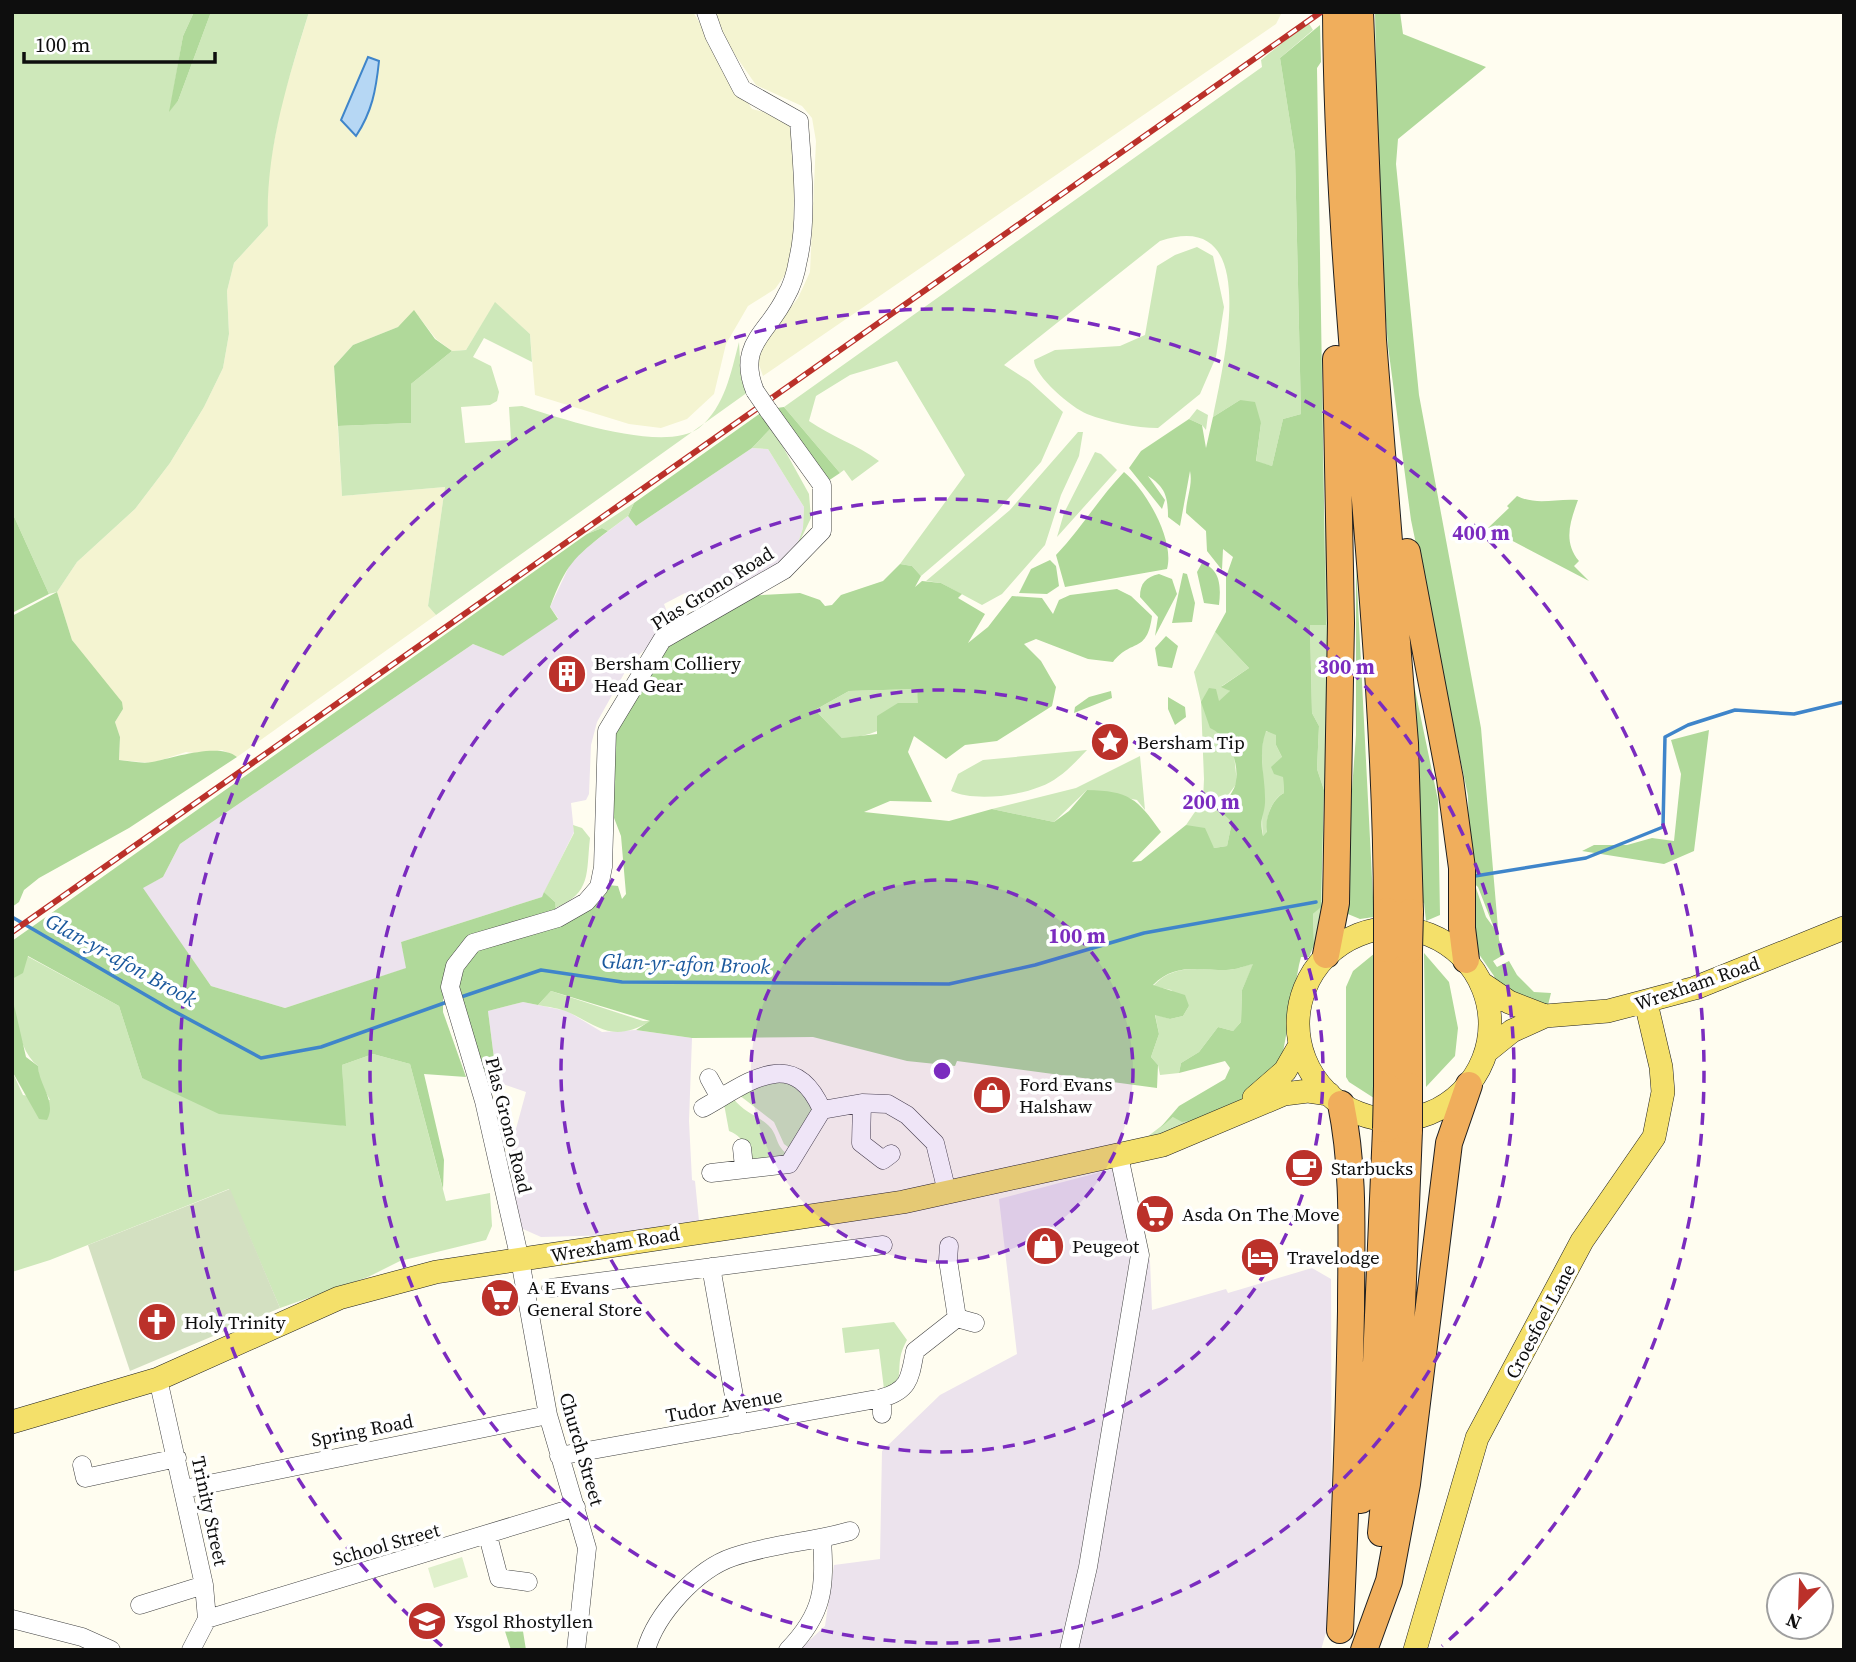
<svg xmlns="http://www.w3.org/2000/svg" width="1856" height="1662" viewBox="0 0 1856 1662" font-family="'Source Serif 4',serif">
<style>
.industrial{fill:#ece3ed}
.farmland{fill:#f4f4d1;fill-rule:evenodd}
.green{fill:#cee8ba}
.forest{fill:#b0d99a;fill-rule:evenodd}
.cemetery{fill:#d3e0c1}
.pitch{fill:#e0f0cc}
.water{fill:#b6d7f4;stroke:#3f85ca;stroke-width:2}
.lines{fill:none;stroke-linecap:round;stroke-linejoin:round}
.stream{stroke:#3f85ca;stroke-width:3.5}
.minor-casing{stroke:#414141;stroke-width:19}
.major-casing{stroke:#1f1f1f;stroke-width:24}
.highway-casing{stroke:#1f1f1f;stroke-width:28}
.minor{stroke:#fff;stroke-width:18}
.major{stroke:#f4e06a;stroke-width:23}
.highway{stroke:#f0ae5c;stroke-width:26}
.rail-casing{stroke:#bb312a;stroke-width:6}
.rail{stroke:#fff;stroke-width:3.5;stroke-dasharray:10;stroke-linecap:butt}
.minor-bridge-casing{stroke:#414141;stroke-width:19;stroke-linecap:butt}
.highway-bridge-casing{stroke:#1f1f1f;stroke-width:28;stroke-linecap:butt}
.minor-bridge{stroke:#fff;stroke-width:18}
.highway-bridge{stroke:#f0ae5c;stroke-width:26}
.ring{fill:none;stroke:#7b2cbf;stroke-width:3.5;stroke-dasharray:12 9}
.labels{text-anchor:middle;stroke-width:7;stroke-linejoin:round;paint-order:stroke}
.street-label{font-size:19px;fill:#0e0e0e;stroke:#fff}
.poi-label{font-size:19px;fill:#0e0e0e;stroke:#fff;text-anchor:start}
.water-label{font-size:21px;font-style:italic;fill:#1a589d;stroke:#fff}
.centre{fill:#7b2cbf;stroke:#fff;stroke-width:3.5}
.ring-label{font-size:21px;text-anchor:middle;font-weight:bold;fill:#7b2cbf;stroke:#fff;stroke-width:7;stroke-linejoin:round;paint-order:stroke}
</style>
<rect width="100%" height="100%" fill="#fffdf0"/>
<path class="industrial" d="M752,448L768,449L804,507L803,528L796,549L779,568L695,616L685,593L664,604L669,617L664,632L630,663L597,722L591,745L589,794L586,800L571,803L574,832L542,897L401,942L407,968L285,1008L211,986L142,888L163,877L180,844L473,644L503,656L558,618L550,607L573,558L628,516L636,526Z
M523,1002L567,1011L602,1032L636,1030L692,1038L689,1121L692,1180L695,1181L699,1221L618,1235L541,1237L523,1229L516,1218L510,1151L526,1092L497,1082L488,1011Z
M1127,1165L1150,1261L1152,1310L1226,1289L1228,1293L1312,1268L1331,1279L1332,1611L1321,1650H799L825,1626L834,1565L880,1559L882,1451L940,1395L1017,1354L999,1199Z"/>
<path class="farmland" d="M309,12H693L752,109L783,117L796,136L792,265L775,289L748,306L726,344L714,394L687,419L661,428L629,424L535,395L530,334L495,303L466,350L452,351L436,339L419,317L411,318L398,327L353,345L334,366L342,496L445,487L428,606L436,615L237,757L222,750L202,754L186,752L152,763L119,760L120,737L115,722L123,709L72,640L57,592L77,562L135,509L170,463L204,407L223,368L229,334L227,291L234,263L268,226L266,186L281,104ZM359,81L356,135L341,120Z
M715,12H1282L1276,24L763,376L758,362L761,346L798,298L810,272L816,141L812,118L802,106L756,85L726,42Z"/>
<path class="green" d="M12,12H194L183,36L170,110L178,101L211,12H309C287,83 265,152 268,226L234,263L227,291L229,334L223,368L204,407L170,463L135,509L77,562L57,592L49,594L12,512Z
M1308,22L1313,30L1280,58L1295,154L1301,414L1283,419L1272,466L1256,462L1261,423L1240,400L1213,417C1223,364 1264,206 1160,241L1004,365L1029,381L1063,412L1041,462L1026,479L997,511L921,576L912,566L900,564L965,475L897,361L850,375L816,396L809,421C832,437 856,444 879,461L852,481L844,470L840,473L784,407L1262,67L1261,60Z
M1197,247L1213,256L1224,307L1216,357L1200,394L1158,428C1136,428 1108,422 1087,414C1072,408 1034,376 1034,360L1055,350L1120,346L1145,335L1157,266L1175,255Z
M495,302L530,334L532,362L484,338L473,357L491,366L499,392L497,401L490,405L461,407L465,443L511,440L509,407L522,406C560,418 664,454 699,428C725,407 731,372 739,342L741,378L748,392L436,615L428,606L445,487L342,496L338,426L411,423V384L452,351L466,350Z
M1197,409L1208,415L1206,430L1202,425L1189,419Z
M772,427L809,494L811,518L796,549L803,528L804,507L768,449L752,448Z
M1078,432H1083L1079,456L1061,495L1045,545L1002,594L982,605L941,583L926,581L1010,510Z
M1095,452L1101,454L1117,470L1057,537L1064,513Z
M1325,468L1332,711L1324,838V790L1317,769L1319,726L1312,713L1310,624L1325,625Z
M634,503L628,516L608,531L602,528L587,534Z
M1215,632L1249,668L1222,686L1230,691L1222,733L1234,755L1237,783L1226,798L1232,822L1227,846L1214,848L1186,825L1203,800L1204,779L1201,702L1194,672Z
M917,689L919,703C891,724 878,737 842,738L815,710L849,691Z
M1265,731L1276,734V745L1282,757L1284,793C1271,799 1265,820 1267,833L1263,836C1261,820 1263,807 1263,791C1264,770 1259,752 1265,731Z
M1087,750C1078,759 1069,770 1058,777C1036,795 976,803 951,791L958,774L983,760Z
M1140,756L1145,810L1137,800L1087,790L1054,822L992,809L1076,788Z
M573,825L582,828L590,838C586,873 592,893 555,908V902L544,892L574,833Z
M1323,877L1326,908L1314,945L1313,914L1321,906Z
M12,948L119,1006L142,1078L345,1126L342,1065L373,1054L410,1064L446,1201L490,1193L492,1226L486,1240L400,1261L368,1277L280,1308L229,1189L50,1260L12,1272V1071L23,1095L50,1100L39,1080L38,1066C11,1045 12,982 12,948Z
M1254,963L1242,990L1241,1022L1233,1031L1218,1027L1199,1052L1181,1063L1179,1073L1160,1075L1158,1065L1151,1057L1159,1034L1155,1014L1170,1019L1183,1016L1189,1006L1171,990L1153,986C1174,963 1199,970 1227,970C1235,970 1245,966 1254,963Z
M551,991L643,1021H651C613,1042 603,1029 570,1013C560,1008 548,1007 538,1005Z
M772,1079L790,1080L815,1104L795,1152L784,1144L774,1122L739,1095Z
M733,1098C743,1112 757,1115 768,1125C779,1135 774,1146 790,1156L757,1161C743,1153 749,1139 729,1131L724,1104Z
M1173,1117L1199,1118L1184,1130L1147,1137Z
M894,1322L907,1340C895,1362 903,1367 896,1388L884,1389L879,1349L845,1353L842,1328Z"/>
<path class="forest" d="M194,12H211L178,101L169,112L183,36Z
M1375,12H1400L1403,34L1486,67L1398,139L1396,164L1419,395L1481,728L1499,940L1505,954L1493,961L1497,967L1509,961L1517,975L1534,992L1551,993L1548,1005L1498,989L1494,976L1472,944L1470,887L1476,888L1486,917L1494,928L1478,887L1470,880L1468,796L1411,520L1388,346L1379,230Z
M1320,25L1321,62L1317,68L1326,625H1310L1312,713L1319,726L1317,769L1324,790L1321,907L1313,914L1314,945L1309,957H1301L1299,965L1281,1063L1254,1092L1215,1116L1182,1122L1173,1117L1160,1128L1179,1106L1225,1079L1230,1068L1225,1061L1179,1073L1181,1063L1199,1052L1218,1027L1233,1031L1241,1022L1242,990L1253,964C1245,966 1235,970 1226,970C1199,970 1174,963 1153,985L1185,995L1189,1006L1183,1016L1170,1019L1155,1015L1159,1034L1151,1057L1158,1065L1157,1088L957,1061L955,1066L907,1061L813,1037L692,1038L636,1030L650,1021L551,991L538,1005L523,1002L488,1011L497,1082L486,1079L443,988V1012L466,1077L424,1074L444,1160L443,1189L410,1064L373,1054L342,1065L346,1126L219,1114L142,1078L119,1006L28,956L23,973L12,979V941L587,534L602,528L608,531C573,558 566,565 550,607L558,619L503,656L473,644L180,844L163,877L143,888L211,986L285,1008L406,968L401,942L542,897L544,892L555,902L556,922L608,885L618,886L622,899L626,894L621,836L611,810L613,732L665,644L746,596L800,593L820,600L825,606L832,605L841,595L883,581L900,564L912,566L921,576L915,587L922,581L941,583L962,594L958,598L985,614L968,643L988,627L1012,596L1042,598L1053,614L1059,600L1070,595L1117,589L1131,596L1152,616C1147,654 1132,638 1113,662L1088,659L1036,639L1024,644L1041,661L1056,687L1052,706L997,741L965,745L946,759L914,736L908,752L932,802L890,801L864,812L949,821L992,809L1054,822L1069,811L1087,790C1129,791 1137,798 1161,832L1132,862L1141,861L1186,825L1205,828L1214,848L1227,846L1232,822L1220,811C1224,802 1236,790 1236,781C1239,760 1228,736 1210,728L1201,702L1209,688L1216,689L1219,701L1230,691L1221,687L1249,668L1215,632L1226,612V577L1233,557L1223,549L1222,570L1207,551L1206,531L1186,513C1186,499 1193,485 1190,471L1180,526L1168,517C1168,496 1165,487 1148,476L1165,500L1162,509L1129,468L1141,451L1189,419L1202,425L1206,448L1213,417L1240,400L1255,402L1261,423L1256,461L1272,466L1283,419L1301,414L1295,154L1280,58ZM917,689L918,703H898L877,716V734L842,738L815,710L849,691ZM1266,731L1276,735V745L1282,757L1271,767L1274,774L1283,777L1284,793C1272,799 1264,820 1267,832L1263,836C1259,818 1264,817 1265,803C1266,778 1257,756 1266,731Z
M414,310L435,339L452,351L411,384V423L338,426L334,366L353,345L398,327Z
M784,407L840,473L828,481L777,408Z
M762,412L772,427L752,448L636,526L628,516L634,503Z
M1124,472C1146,490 1175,540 1167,569L1065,587L1056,555C1081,529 1099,498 1124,472Z
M1517,496C1537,506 1557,498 1578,500C1570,522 1563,542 1579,561L1574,566L1589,581L1488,528L1509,508L1507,506Z
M12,512L49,594L12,613Z
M1050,560L1056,566L1059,586L1047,594L1019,593L1031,569Z
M1202,563C1221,569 1221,588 1219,605L1204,603L1197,572Z
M1356,565L1374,917L1360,919L1343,912L1356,735Z
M1183,573L1187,574L1195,603L1192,622L1172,623Z
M1159,574L1172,579L1177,594L1155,636L1158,617L1140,597C1140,583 1146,577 1159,574Z
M57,592L72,640L122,702L123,709L115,722L120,737L119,760C129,761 143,764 152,762C173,758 219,742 237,757L129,828L39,878L24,890L19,902L12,907V616Z
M1166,636L1178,646L1172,668L1158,666L1155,648Z
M1408,656L1438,800L1440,915L1426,921L1424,903L1421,902Z
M1111,691L1112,698L1074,713L1075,707L1089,697Z
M1168,697L1185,707L1186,717L1175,725L1168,709Z
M1709,730L1694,851L1664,864L1582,851L1594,845H1627L1652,838L1674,841L1681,774L1671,740Z
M1375,953L1377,1100L1349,1082L1346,1077V987L1353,971Z
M1424,953L1449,982L1458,1028L1455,1056L1426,1087Z
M12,996L26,1057L38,1066C39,1086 57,1101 47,1120L39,1119L12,1071Z
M512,1619L522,1625L526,1650H511L503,1625Z"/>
<path class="cemetery" d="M230,1189L280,1308L130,1371L88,1245Z"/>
<path class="pitch" d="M462,1557L468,1577L434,1588L428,1568Z"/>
<path class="water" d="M368,57L379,61C376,90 372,112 356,136L341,120Z"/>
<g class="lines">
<path class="stream" d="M1475,876L1586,858L1663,827L1665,737L1688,725L1735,710L1794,714L1844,702
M12,917L168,1008L261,1058L321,1047L447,1002
M458,998L541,970L622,982L949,984L1035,965L1144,933L1316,902"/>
<g class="minor-casing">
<path id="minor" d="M706,12L714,35L742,89L799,121C802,164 808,219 798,260C796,272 792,286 786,296C769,333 736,344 755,391
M709,1078L720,1098
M862,1103L861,1143L883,1160L891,1154
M703,1108C748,1083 793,1044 822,1110
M742,1148L744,1167
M711,1173L789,1164L822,1110L862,1103L888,1104L907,1115L935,1143L947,1192
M711,1267L739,1424
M551,1288L883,1245
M957,1318L975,1323
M158,1379L204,1585L207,1619L191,1650
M882,1398C910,1390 910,1377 915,1351L957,1318L948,1260L949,1246
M559,1456L882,1398V1414
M82,1465L85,1478L177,1458
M184,1489L548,1415
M488,1536L499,1578L528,1582
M140,1605L204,1585
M12,1619L82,1637L111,1650
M207,1619L576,1507
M576,1650L587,1548L548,1415L520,1260L484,1101L450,987L455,966L473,943L558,918L586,902L599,887L603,867L607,731L662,640L784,570L822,531V485L768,410
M646,1650C656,1614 697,1569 733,1557C770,1544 812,1542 850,1531
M788,1650C824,1613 825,1588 822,1539
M1069,1650L1088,1567L1140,1255L1119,1156"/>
</g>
<g class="major-casing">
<path id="major" d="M1298 1024a96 96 0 1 1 192 0a96 96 0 1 1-192 0Z
M1481,983L1509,1002L1545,1016L1608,1011L1695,988L1844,928
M1486,1052L1512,1031L1545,1016
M1254,1098L1285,1071L1300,1045
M12,1422L158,1379L339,1298L436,1272L903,1202L1163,1145L1284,1094L1308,1091L1329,1094
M1415,1650L1477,1438L1582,1241L1654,1137L1663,1092L1661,1067L1646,1003"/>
</g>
<g class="highway-casing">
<path id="highway" d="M1336,12C1338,313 1386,611 1387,911
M1360,12L1373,340L1405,743L1410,912
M1407,552L1450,779L1462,868V928L1466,960
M1326,955L1336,903L1341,623L1336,359
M1387,1086V949
M1409,1086V950
M1361,1500L1376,1362L1386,1129
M1381,1533L1401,1329L1409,1130
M1340,1630C1345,1523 1349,1417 1351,1311C1351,1241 1355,1172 1341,1104
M1364,1650L1389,1581L1407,1484L1449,1143L1469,1085"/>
</g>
<use href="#minor" class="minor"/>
<use href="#major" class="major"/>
<use href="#highway" class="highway"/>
<g class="rail-casing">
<path id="rail" d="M12,932L1321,12"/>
</g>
<use href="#rail" class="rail"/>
<g class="minor-bridge-casing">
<path id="minor-bridge" d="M755,391L768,410"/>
</g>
<g class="highway-bridge-casing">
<path id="highway-bridge" d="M1387,949V911
M1409,950L1410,912
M1386,1129L1387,1086
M1409,1130V1086"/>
</g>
<use href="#minor-bridge" class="minor-bridge"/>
<use href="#highway-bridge" class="highway-bridge"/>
</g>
<circle cx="942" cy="1071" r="191" fill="#7b2cbf" fill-opacity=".12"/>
<g class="ring">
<circle cx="942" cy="1071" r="191"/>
<circle cx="942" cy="1071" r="381"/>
<circle cx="942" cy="1071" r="572"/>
<path d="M442 1646A762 762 0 1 1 1442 1646"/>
</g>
<defs>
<g id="building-disc" transform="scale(2.0125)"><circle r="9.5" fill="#bb312a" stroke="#fff"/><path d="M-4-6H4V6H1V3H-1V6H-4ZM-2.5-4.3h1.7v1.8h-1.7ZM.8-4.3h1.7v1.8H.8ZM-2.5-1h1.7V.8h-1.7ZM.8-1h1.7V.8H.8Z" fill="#fff"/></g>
<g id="sight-disc" transform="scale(2.0125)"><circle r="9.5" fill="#bb312a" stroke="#fff"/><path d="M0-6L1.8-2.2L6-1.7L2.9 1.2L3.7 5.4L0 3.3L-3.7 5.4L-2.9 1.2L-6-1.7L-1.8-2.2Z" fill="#fff"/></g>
<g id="shop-disc" transform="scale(2.0125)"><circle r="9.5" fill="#bb312a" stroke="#fff"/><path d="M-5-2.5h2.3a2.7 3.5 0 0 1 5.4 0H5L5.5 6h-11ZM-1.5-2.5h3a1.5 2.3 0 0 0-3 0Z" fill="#fff"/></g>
<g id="cafe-disc" transform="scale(2.0125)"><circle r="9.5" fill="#bb312a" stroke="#fff"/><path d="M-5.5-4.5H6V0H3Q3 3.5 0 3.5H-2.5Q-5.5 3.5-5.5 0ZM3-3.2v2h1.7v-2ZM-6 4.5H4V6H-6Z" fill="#fff"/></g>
<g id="supermarket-disc" transform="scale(2.0125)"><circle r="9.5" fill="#bb312a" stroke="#fff"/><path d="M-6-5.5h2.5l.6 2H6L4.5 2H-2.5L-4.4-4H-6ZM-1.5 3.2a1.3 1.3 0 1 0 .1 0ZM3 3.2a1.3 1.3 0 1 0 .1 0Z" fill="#fff"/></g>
<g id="hotel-disc" transform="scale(2.0125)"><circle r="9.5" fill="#bb312a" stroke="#fff"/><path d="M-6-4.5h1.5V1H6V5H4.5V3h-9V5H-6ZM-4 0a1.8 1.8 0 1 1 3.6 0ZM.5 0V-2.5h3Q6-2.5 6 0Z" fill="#fff"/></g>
<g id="church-disc" transform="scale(2.0125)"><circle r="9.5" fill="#bb312a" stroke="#fff"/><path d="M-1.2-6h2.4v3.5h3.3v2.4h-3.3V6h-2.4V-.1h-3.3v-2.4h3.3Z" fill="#fff"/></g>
<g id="school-disc" transform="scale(2.0125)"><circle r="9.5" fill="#bb312a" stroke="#fff"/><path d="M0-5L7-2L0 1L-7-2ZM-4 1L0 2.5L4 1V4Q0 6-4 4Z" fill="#fff"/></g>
</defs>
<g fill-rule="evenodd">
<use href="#building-disc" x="567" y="674"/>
<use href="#sight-disc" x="1110" y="742"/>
<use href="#shop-disc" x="992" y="1095"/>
<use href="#cafe-disc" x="1304" y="1168"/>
<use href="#supermarket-disc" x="1155" y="1214"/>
<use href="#shop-disc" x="1045" y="1246"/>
<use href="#hotel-disc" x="1260" y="1257"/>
<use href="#supermarket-disc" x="500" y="1298"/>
<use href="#church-disc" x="157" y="1322"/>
<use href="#school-disc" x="427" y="1621"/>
</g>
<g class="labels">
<g class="street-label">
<text transform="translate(712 588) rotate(-32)" y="7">Plas Grono Road</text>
<text transform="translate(1697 983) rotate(-19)" y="7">Wrexham Road</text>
<text transform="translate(509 1125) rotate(76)" y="7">Plas Grono Road</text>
<text transform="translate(615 1244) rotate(-10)" y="7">Wrexham Road</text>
<text transform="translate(1540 1321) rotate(-62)" y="7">Croesfoel Lane</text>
<text transform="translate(724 1405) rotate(-10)" y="7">Tudor Avenue</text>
<text transform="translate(362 1430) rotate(-11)" y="7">Spring Road</text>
<text transform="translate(582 1449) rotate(74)" y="7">Church Street</text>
<text transform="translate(210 1511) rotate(78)" y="7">Trinity Street</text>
<text transform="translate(386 1544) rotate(-16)" y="7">School Street</text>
</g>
<g class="poi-label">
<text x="594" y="670">Bersham Colliery<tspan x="594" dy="22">Head Gear</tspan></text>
<text x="1137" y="749">Bersham Tip</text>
<text x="1019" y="1091">Ford Evans<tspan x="1019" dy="22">Halshaw</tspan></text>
<text x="1331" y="1175">Starbucks</text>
<text x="1182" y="1221">Asda On The Move</text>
<text x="1072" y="1253">Peugeot</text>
<text x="1287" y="1264">Travelodge</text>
<text x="527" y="1294">A E Evans<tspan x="527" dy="22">General Store</tspan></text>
<text x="184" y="1329">Holy Trinity</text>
<text x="454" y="1628">Ysgol Rhostyllen</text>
</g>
<g class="water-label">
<text transform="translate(121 960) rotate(29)" y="7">Glan-yr-afon Brook</text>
<text transform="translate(686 964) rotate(2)" y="7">Glan-yr-afon Brook</text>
</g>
</g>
<circle cx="942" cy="1071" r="10" class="centre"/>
<g class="ring-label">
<text x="1481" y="540">400 m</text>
<text x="1346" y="674">300 m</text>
<text x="1211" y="809">200 m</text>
<text x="1077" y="943">100 m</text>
</g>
<rect width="1856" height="1662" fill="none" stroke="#0e0e0e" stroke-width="28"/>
<g transform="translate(1800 1606) rotate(203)"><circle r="33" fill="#ffffff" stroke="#9f9f9f" stroke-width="2"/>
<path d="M0-5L12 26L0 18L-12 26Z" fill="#bb312a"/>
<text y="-10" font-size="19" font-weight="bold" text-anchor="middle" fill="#0e0e0e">N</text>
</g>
<path d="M24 52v10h191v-10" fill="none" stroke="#0e0e0e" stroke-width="3.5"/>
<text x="35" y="52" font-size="21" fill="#0e0e0e" stroke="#ffffff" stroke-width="5" paint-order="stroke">100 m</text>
</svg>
